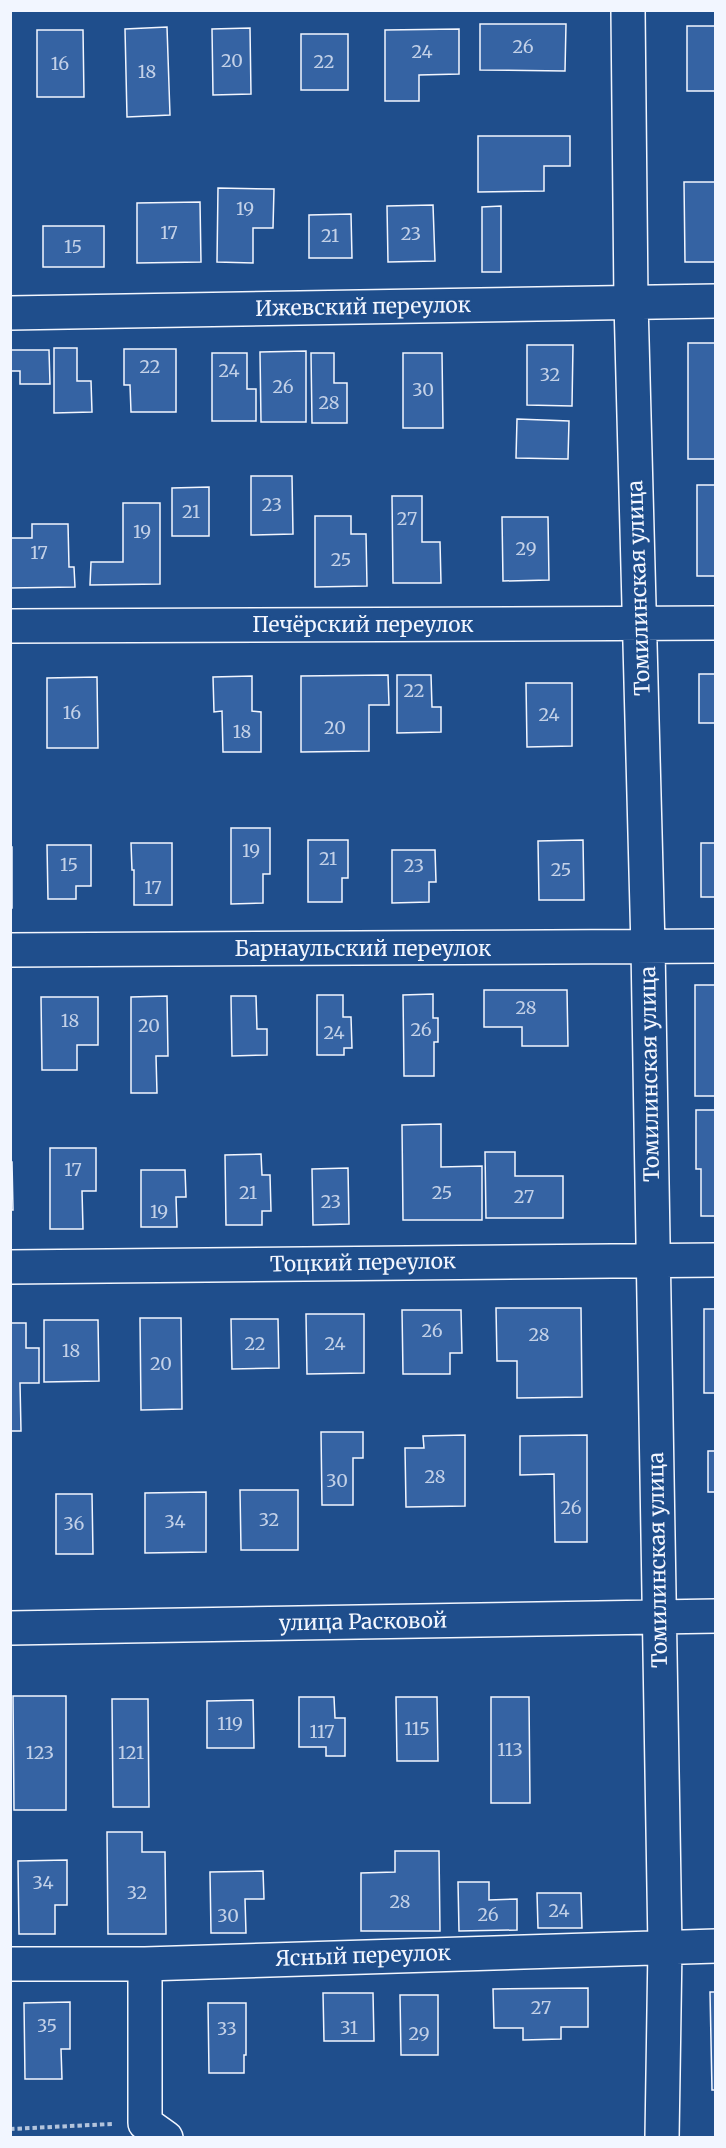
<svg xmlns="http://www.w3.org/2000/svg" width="726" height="2148" viewBox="0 0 726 2148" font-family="Merriweather,serif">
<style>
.building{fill:#3563a3;stroke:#f2f6ff;stroke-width:1.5}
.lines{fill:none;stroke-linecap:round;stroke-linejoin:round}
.minor-casing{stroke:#f2f6ff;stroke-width:36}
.path{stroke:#b3c4dc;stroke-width:4;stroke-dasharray:4.5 3;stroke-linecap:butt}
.minor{stroke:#1f4e8c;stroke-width:33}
.labels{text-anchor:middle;stroke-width:4.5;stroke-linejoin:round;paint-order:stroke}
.number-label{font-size:18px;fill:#c3d1e8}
.street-label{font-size:21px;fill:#f2f6ff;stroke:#1f4e8c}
</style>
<rect width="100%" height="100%" fill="#1f4e8c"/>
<path class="building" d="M480,24H566L565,71L480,70Z
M687,26H716V91H687Z
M167,27L170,115L127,117L125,29Z
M250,28L251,94L213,95L212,29Z
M459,29V74L419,75V101H385V30Z
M37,30H83L84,97H37Z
M301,34H348V90H301Z
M478,136H570V166H544V191L478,192Z
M684,182H716V262H685Z
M218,188L274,189L273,228H253V263L217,262Z
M200,202L201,262L137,263V203Z
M433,205L435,261L388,262L387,206Z
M501,206V272H482V207Z
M351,214L352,258H309V215Z
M43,226H104V267H43Z
M688,343H716V459H688Z
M527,345H573L572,406L527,405Z
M54,348H77V381H91L92,412L54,413Z
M124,349H176V412H131L130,385H124Z
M10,350H49L50,384H20V371H10Z
M306,351V422H261L260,352Z
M212,353H247V389H256V421H212Z
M311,353H334V383H347V423H312Z
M403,353H442L443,428H403Z
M517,419L569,421L568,459L516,458Z
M251,476H292L293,534L251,535Z
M697,485H716V576H697Z
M209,487V536H172V488Z
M392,496H422V542H440L441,583H393Z
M123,503H160V584L90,585L91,562H123Z
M315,516H351V534H366L367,586L315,587Z
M502,517H548L549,580L503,581Z
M32,524H68L69,567H74L75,587L10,588V538H32Z
M699,674H716V723H699Z
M388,675L389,705H369V751L301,752V676Z
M397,675H431L432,707H441V732L397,733Z
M252,676V711L261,712V752H223L222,711L214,712L213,677Z
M97,677L98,748H47V678Z
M526,683H572V746L527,747Z
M231,828H270V874H263V903L231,904Z
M308,840H348V878H342V902H308Z
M583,840L584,900H539L538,841Z
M131,843H172V905H134V870H132Z
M701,843H716V897H701Z
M47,845H91V886H76V899H48Z
M10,847H12V908H10Z
M392,850H435L436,882H429V902L392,903Z
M695,985H716V1096H695Z
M484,990H567L568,1046H522V1027H484Z
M433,994V1018H438V1042H434V1076H404L403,995Z
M317,995H343V1017H351L352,1048H344V1055H317Z
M167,996L168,1056H156L157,1093H131V997Z
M231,996H256L257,1029H267V1055L232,1056Z
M41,997H98V1045H77V1070H42Z
M696,1110H716V1216H701V1169H696Z
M441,1124V1167L482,1166V1220H403L402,1125Z
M50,1148H96V1191H82L83,1229H50Z
M485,1152H515V1176H563V1218H486Z
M261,1154L262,1175H270L271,1211H262V1225H226L225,1155Z
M10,1162H12L13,1210H10Z
M348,1168L349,1224L313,1225L312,1169Z
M141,1170H185L186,1197H176L177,1227H141Z
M496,1308H581L582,1397L517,1398V1361H497Z
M704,1309H716V1393H704Z
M402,1310H461L462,1353H450V1374H403Z
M306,1314H364V1373L307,1374Z
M140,1318H181L182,1409L141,1410Z
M231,1319H278L279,1368L232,1369Z
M44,1320H98L99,1381L44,1382Z
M10,1323H26V1348H39V1383H20L21,1431H10Z
M321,1432H363V1458H353V1505H322Z
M465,1435V1506L406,1507L405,1448H424L423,1436Z
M587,1435V1542H555L554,1474L520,1475V1436Z
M708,1451H716V1492H708Z
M240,1490H298V1550H241Z
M206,1492V1552L145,1553V1493Z
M56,1494H92L93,1554H56Z
M13,1696H66V1810H14Z
M299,1697H334L335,1718H345V1756H326V1747H299Z
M396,1697H437L438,1761H397Z
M491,1697H529L530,1803H491Z
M112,1699H148L149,1807H113Z
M253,1700L254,1748H207V1701Z
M107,1832H142V1852H165L166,1934H108Z
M395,1851H439L440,1931H361V1873L395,1872Z
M67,1860V1905H55V1934H19L18,1861Z
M263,1871L264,1899H245L246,1933H211L210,1872Z
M458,1882H489V1900L517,1899V1930L459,1931Z
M537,1893H581L582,1928H538Z
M588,1988V2027H561V2039L523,2040V2028H494L493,1989Z
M710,1992H716V2090H712Z
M323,1993H373L374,2041H324Z
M400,1995H438V2055H401Z
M70,2002V2049H61L62,2079H25L24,2003Z
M208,2003H246V2055H244V2073H209Z"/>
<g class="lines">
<g class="minor-casing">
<path id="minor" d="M628,10L631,302L648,947L665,1947L662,2138
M10,313L716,301
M10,626L716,623
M10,950L716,946
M10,1267L716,1260
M10,1628L716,1616
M10,1964H145L716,1946
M145,1964V2123L166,2138"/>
</g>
<path class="path" d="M10,2129L112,2124"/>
<use href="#minor" class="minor"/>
</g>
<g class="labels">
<g class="number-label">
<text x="523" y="53">26</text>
<text x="422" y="58">24</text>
<text x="232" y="67">20</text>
<text x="324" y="68">22</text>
<text x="60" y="70">16</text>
<text x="147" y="78">18</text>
<text x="245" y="215">19</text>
<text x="169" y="239">17</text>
<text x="411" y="240">23</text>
<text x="330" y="242">21</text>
<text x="73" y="253">15</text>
<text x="150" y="373">22</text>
<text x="229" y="377">24</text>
<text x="550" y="381">32</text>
<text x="283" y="393">26</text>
<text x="423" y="396">30</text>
<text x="329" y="409">28</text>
<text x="272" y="511">23</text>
<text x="191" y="518">21</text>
<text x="407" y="525">27</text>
<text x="142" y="538">19</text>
<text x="526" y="555">29</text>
<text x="39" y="559">17</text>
<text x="341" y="566">25</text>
<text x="414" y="697">22</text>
<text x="72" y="719">16</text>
<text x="549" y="721">24</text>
<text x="335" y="734">20</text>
<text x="242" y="738">18</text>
<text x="251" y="857">19</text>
<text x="328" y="865">21</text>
<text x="69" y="871">15</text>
<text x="414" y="872">23</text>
<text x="561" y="876">25</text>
<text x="153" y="894">17</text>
<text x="526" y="1014">28</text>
<text x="70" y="1027">18</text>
<text x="149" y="1032">20</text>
<text x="421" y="1036">26</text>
<text x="334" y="1039">24</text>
<text x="73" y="1176">17</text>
<text x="248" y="1199">21</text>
<text x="442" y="1199">25</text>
<text x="524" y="1203">27</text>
<text x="331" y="1208">23</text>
<text x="159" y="1218">19</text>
<text x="432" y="1337">26</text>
<text x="539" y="1341">28</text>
<text x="255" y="1350">22</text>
<text x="335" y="1350">24</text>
<text x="71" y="1357">18</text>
<text x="161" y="1370">20</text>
<text x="435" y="1483">28</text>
<text x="337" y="1487">30</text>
<text x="571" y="1514">26</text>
<text x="269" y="1526">32</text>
<text x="175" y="1528">34</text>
<text x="74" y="1530">36</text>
<text x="230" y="1730">119</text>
<text x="417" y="1735">115</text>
<text x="322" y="1738">117</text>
<text x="510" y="1756">113</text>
<text x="40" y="1759">123</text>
<text x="131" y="1759">121</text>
<text x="43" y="1889">34</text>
<text x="137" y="1899">32</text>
<text x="400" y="1908">28</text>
<text x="559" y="1917">24</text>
<text x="488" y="1921">26</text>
<text x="228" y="1922">30</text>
<text x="541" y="2014">27</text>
<text x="47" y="2032">35</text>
<text x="349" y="2034">31</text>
<text x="227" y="2035">33</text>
<text x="419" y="2040">29</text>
</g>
<g class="street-label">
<text transform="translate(363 307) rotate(-1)" y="7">Ижевский переулок</text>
<text transform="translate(639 588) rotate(-92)" y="7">Томилинская улица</text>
<text x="363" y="632">Печёрский переулок</text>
<text x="363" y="956">Барнаульский переулок</text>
<text transform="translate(650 1074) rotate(-91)" y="7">Томилинская улица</text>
<text transform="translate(363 1263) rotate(-1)" y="7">Тоцкий переулок</text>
<text transform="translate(658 1560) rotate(-91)" y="7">Томилинская улица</text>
<text transform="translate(363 1622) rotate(-1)" y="7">улица Расковой</text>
<text transform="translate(363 1956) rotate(-2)" y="7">Ясный переулок</text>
</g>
</g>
<rect width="726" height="2148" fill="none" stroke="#f2f6ff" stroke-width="24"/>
</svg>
